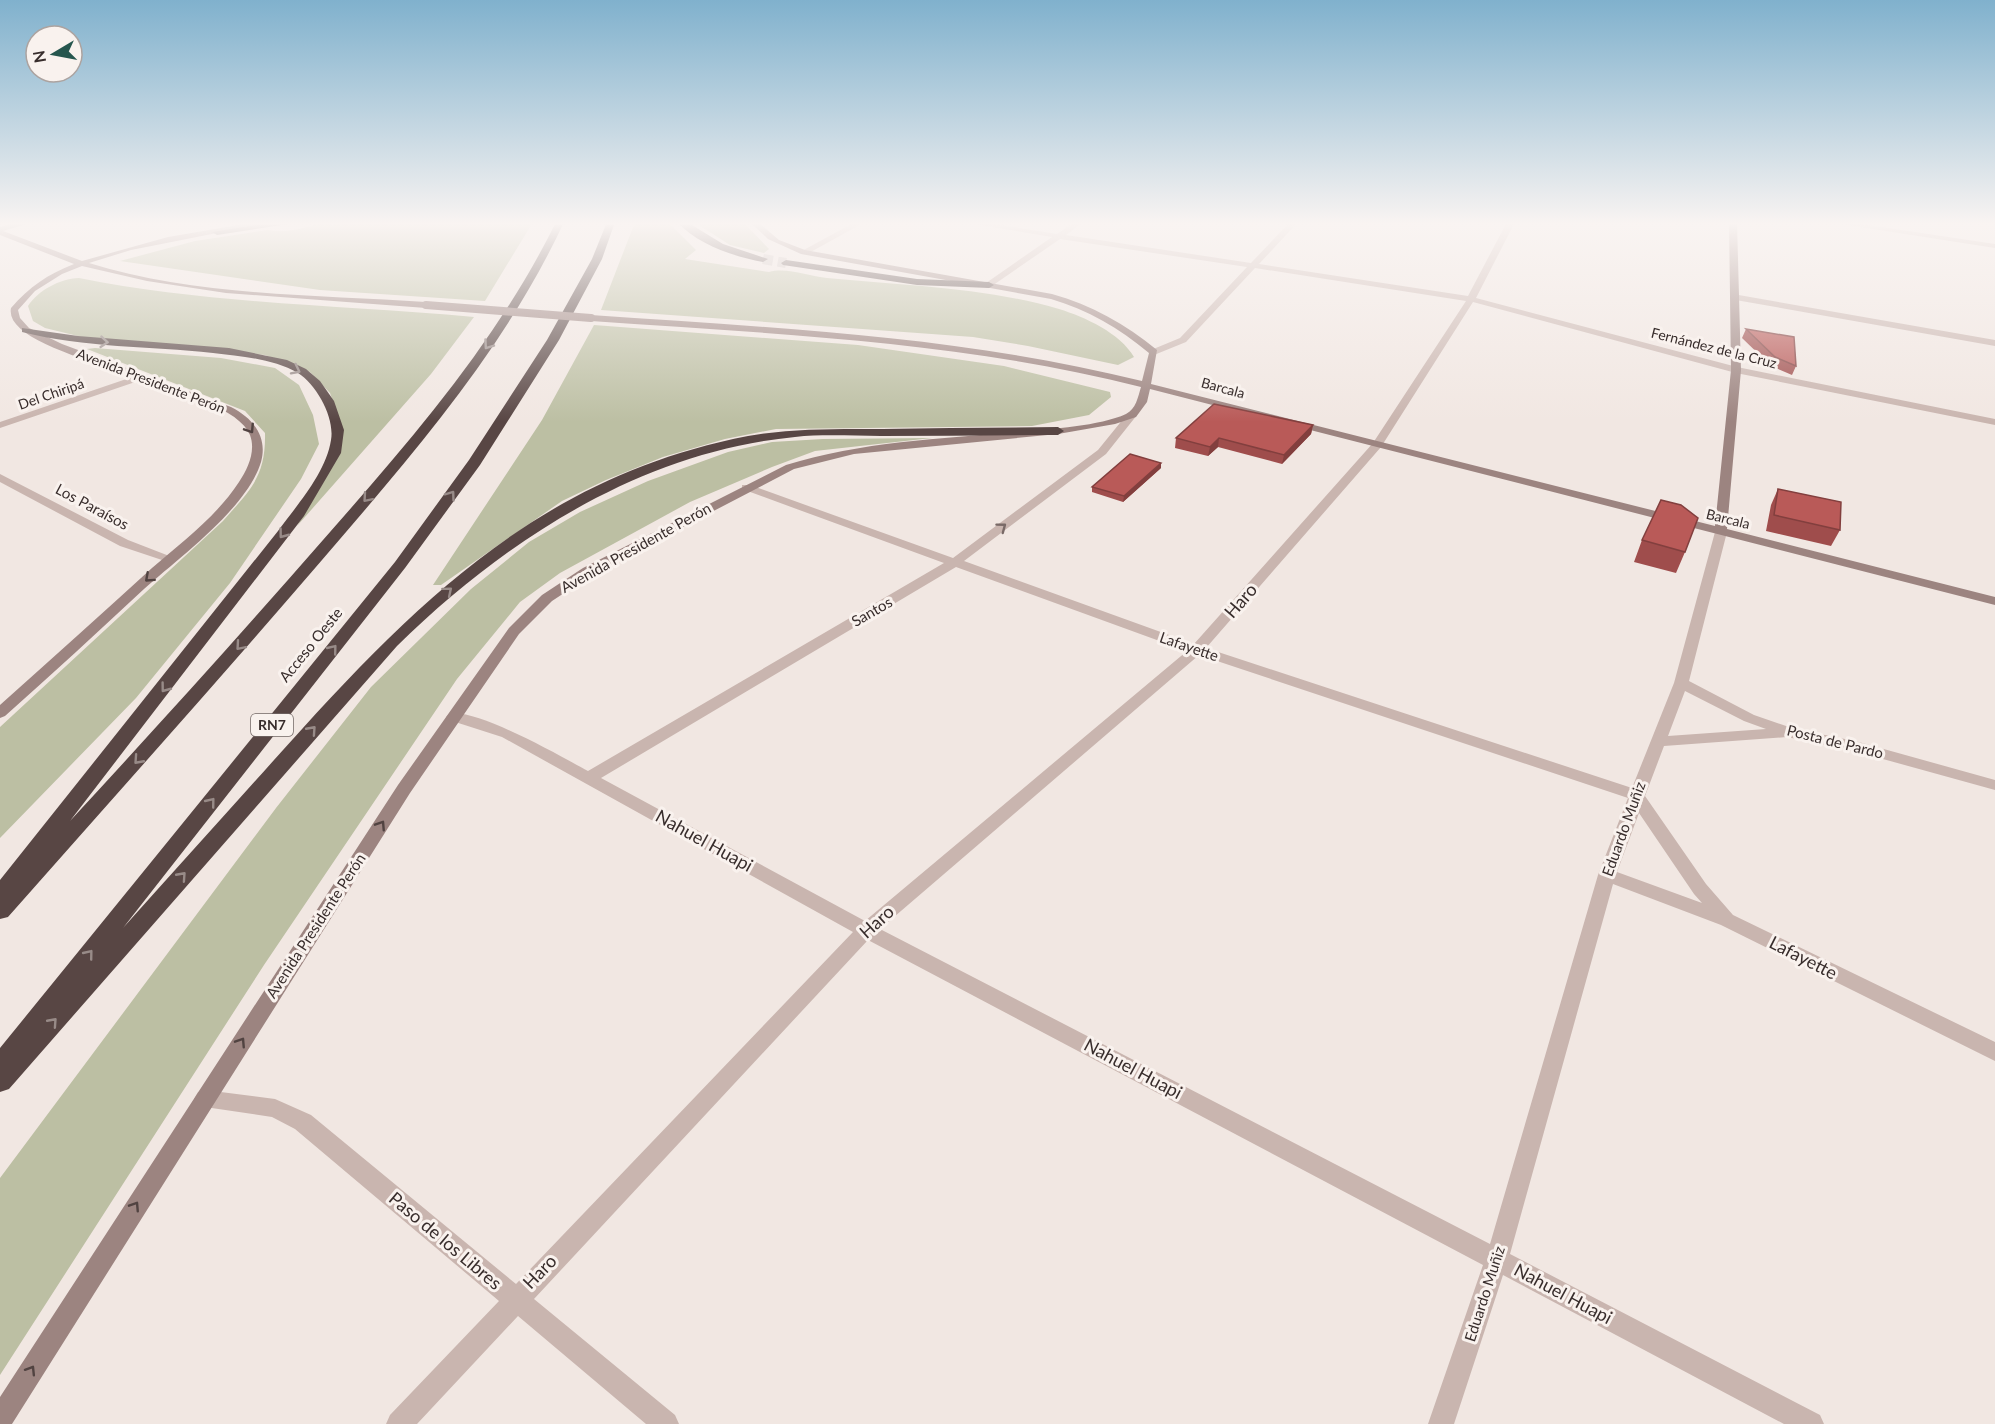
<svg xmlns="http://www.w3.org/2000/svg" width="1995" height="1424" viewBox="0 0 1995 1424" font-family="Lato,sans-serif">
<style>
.green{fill:#bcbfa3}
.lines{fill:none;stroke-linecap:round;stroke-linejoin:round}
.highway-tunnel{stroke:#ccc2be;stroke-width:10;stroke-dasharray:10 5;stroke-linecap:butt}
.street{fill:#c9b5af;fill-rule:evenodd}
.secondary{fill:#9c8480;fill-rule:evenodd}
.highway{fill:#584644;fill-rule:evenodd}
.secondary-bridge{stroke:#9c8480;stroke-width:8}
.wall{fill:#9f4d4c}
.shaded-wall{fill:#823f3e}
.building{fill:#b95a58;stroke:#823f3e;stroke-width:1.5}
.oneway{stroke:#988b88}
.oneway2{stroke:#514341}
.oneway3{stroke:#796a67}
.labels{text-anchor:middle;stroke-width:6;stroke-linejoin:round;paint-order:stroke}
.far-street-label{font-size:14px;fill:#382d2c;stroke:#f9f2ee}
.shield{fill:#f9f2ee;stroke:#726866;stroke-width:1.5}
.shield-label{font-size:14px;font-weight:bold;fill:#382d2c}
.street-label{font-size:15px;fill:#382d2c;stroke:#f9f2ee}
.near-street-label{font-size:18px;fill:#382d2c;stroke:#f9f2ee}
</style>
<rect width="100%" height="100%" fill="#f1e7e2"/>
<path class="green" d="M325,222H330L331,225L360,222H533L485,301L320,290L120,261L195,241L268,230C289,234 306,227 325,222Z
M635,222H668L696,250L685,259L769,272C786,267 809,276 827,278C901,285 989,288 1059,309C1085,317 1120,333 1134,357L1118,365L1028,346L973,337L601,310Z
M694,222H743L769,249L764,253L730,245Z
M79,278C209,304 342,305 474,317L431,374L297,526L324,481L340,421L330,393L310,372L265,355L82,337L45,328L33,321L28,306C39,290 59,279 79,278Z
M594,325L858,345L1004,366L1110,392L1111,397L1089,415L1032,426L776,429L725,439L663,457L606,480L562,501L441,585H433L542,420Z
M95,348L221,358L275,368L299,385L313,415L319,444L301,479L230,583L136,698L0,838V727L223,521C250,490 266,477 265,433L245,411L87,349Z
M932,438L815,451L772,467L690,502L560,573L520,602L457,679L264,965L0,1375V1178L276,808L371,687L471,589L529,542L580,512L648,481L728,452L772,442L823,439Z"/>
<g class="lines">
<path class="highway-tunnel" d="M763,259L786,263"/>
<path class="street" d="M855,222H865L807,254L800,252Z
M962,222H981L1057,234L1074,222H1083L1066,235L1251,263L1290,222H1298L1259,264L1468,296L1507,222H1515L1476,298L1737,367L1995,419V425L1736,373L1473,302L1381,447L1206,648L1632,788L1674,683L1715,532L1721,528L1727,532L1689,681L1754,715L1795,729L1855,741L1995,780V790L1854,751L1787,737L1664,746L1645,796L1706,884L1733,915L1995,1042V1061L1721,925L1613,884L1510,1254L1820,1415L1824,1424H1784L1503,1275L1454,1424H1428L1483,1265L868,940L534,1299L675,1415L679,1424H646L518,1316L417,1424H386L390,1415L499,1301L295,1129L272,1117L198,1106L194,1099L198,1092L205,1090L275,1099L311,1115L516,1284L853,932L502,737L449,720L446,717L449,714C475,707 562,757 588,771L944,563L742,489V485H750L953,558L1098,450L1128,413L1132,412L1137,415L1106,454L964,561L1194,644L1373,443L1466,301L1255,268L1186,342L1154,355L1151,354V350L1180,338L1247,267L1060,239L989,288L985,285L986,283L1052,237ZM956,567L1187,651L865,921L601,778ZM1199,655L1628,798L1598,875L1490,1244L880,929ZM1685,691L1744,721L1766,729L1668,736ZM1639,813L1694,894L1702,903L1617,872Z
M1828,222H1848L1995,244V248Z
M1733,294L1995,340V346L1730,299V295Z
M144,373L149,376L147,378L0,428V422Z
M0,474L128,540L177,559L171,563L120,546L0,482Z"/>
<path class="secondary" d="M19,222H33L3,231L82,261L168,237L256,222H273L131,250L89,263C193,296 318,295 426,302L430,305L426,308L226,293L147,281L82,266L62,274L35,291L18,310L20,318L29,328L62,344L231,407C253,418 268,437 261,462C247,508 180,557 144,589C98,632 52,674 5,716L0,718V705C51,659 102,614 152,568C182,542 217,516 239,482C248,469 256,451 250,435C231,383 1,359 11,308C29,287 48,274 74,264L0,235V227Z
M750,222H758L779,240L805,250L1052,294C1092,305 1125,324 1157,350L1151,384L1715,526L1731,370L1729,222H1737L1741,370L1727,529L1995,597V605L1150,389L1147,402L1136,417L1115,424L1058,434L854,454L794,469L593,574L552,601L519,634L410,793L12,1424H0V1397L398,785L509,628L542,595L583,568L786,465C862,441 943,439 1022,431C1051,429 1100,426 1126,414C1136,409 1138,397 1141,387C961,341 775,334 591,321L587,318L591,315C776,328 962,336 1142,381L1149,353C1119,328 1088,310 1051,299L801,254L768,239Z"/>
<path class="highway" d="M275,222H301L217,235L212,232Z
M556,222H564C505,349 413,454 322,560C219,680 113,798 8,917L0,919V880L278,531C297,505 326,473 331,440C335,418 317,385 298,373C273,359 241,356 213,353C150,346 85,348 22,332V328L78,336L229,348L287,360L306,369L320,381L334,401L344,430L341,453L304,516L70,821C156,728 240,635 323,540C410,441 497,342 556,222Z
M607,222H615L602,259L559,340L480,465L405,568L123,928C173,872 224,816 274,760C411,607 537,477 748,436C793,428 838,429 883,429C941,428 1000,428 1058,427L1064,431L1058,435C999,435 940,436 881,436C853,436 823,434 795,437C641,452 505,540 397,646L9,1089L0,1092V1048L395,562L469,460L547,340L592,259Z
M677,222H687L723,244L768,259L763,262C732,256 699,245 677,222Z
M786,260L917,279L989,282L994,285L989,288L917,285L783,265L781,263Z"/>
<path class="secondary-bridge" d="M426,305L591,318"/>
</g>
<path class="wall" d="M1746,329L1796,366L1792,375L1771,366L1742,338Z
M1313,425L1311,434L1282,464L1218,447L1208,456L1175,448L1176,438Z
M1161,468L1123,502L1092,492V487Z
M1778,489L1840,530L1831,546L1766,531L1771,505Z
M1642,540L1685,552L1676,573L1634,562Z"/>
<path class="shaded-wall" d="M1313,425L1311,434L1282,464L1284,455Z
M1219,438L1218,447L1208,456L1210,447Z
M1161,463V468L1123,502L1124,496Z"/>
<path class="building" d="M1746,329L1794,337L1796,366L1775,357Z
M1214,404L1313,425L1284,455L1219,438L1210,447L1176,438Z
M1130,454L1161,463L1124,496L1092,487Z
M1778,489L1841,502L1840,530L1774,515Z
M1661,500L1681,505L1698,518L1685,552L1642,540Z"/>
<defs><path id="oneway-chevron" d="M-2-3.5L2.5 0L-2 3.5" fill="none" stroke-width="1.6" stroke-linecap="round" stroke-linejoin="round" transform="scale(1.5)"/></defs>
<g class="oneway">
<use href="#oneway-chevron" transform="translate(104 342) rotate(5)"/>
<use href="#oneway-chevron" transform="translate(488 345) rotate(125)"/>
<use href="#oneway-chevron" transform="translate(296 370) rotate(27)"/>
<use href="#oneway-chevron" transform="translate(451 495) rotate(-54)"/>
<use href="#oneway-chevron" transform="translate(367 498) rotate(131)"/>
<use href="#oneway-chevron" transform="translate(283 534) rotate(127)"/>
<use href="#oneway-chevron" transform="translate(448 591) rotate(-40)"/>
<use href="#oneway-chevron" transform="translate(240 646) rotate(131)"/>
<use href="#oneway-chevron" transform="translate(333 649) rotate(-51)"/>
<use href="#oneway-chevron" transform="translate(165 688) rotate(127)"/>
<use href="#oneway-chevron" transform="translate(312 730) rotate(-48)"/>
<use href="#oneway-chevron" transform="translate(138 760) rotate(132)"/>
<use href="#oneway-chevron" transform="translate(211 802) rotate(-51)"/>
<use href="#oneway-chevron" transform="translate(182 876) rotate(-48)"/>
<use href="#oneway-chevron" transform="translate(89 954) rotate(-51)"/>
<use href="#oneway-chevron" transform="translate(53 1022) rotate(-48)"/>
</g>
<g class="oneway2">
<use href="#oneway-chevron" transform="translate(250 429) rotate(57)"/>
<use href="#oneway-chevron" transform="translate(149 578) rotate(138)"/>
<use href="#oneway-chevron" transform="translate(381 825) rotate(-57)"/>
<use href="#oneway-chevron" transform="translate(241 1042) rotate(-57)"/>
<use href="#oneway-chevron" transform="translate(135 1206) rotate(-57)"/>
<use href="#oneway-chevron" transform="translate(31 1370) rotate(-58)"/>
</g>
<use class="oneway3" href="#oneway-chevron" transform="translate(1002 527) rotate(-37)"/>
<linearGradient id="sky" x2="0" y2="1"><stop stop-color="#80b1cd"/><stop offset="0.53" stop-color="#f9f4f2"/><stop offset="1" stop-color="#f9f4f2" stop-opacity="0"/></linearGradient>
<rect width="1995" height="422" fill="url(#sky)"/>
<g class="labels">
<g class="far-street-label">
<text transform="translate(1714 348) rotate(14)" y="5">Fernández de la Cruz</text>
<text transform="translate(151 381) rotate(21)" y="5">Avenida Presidente Perón</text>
<text transform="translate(1223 388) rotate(15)" y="5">Barcala</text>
<text transform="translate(51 394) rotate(-19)" y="5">Del Chiripá</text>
<text transform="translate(1728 519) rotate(14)" y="5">Barcala</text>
</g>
<rect class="shield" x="251" y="714" width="42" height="22" rx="4.5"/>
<g class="shield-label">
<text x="272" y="730">RN7</text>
</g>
<g class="street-label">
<text transform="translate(92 507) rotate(28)" y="5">Los Paraísos</text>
<text transform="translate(636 548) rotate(-29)" y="5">Avenida Presidente Perón</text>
<text transform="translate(872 612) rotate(-30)" y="5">Santos</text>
<text transform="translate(311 645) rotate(-51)" y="5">Acceso Oeste</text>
<text transform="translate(1189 647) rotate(19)" y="5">Lafayette</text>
<text transform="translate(1835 742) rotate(14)" y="5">Posta de Pardo</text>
<text transform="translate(1624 829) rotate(-70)" y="5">Eduardo Muñiz</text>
<text transform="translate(316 926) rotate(-57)" y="5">Avenida Presidente Perón</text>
<text transform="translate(1485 1294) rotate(-72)" y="5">Eduardo Muñiz</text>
</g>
<g class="near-street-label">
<text transform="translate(1241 601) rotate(-49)" y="6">Haro</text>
<text transform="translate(704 841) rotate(29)" y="6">Nahuel Huapi</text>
<text transform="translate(877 922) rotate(-42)" y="6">Haro</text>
<text transform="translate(1803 958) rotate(27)" y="6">Lafayette</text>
<text transform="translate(1133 1069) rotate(28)" y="6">Nahuel Huapi</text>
<text transform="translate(445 1241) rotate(40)" y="6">Paso de los Libres</text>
<text transform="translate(540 1272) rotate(-46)" y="6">Haro</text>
<text transform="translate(1563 1294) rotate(28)" y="6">Nahuel Huapi</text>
</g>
</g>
<g transform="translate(54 54) rotate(260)"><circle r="28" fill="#f9f2ee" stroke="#aca3a0" stroke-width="1.5"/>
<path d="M0-4.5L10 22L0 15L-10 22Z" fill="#26564e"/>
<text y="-9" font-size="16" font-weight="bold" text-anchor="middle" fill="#382d2c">N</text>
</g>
</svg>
